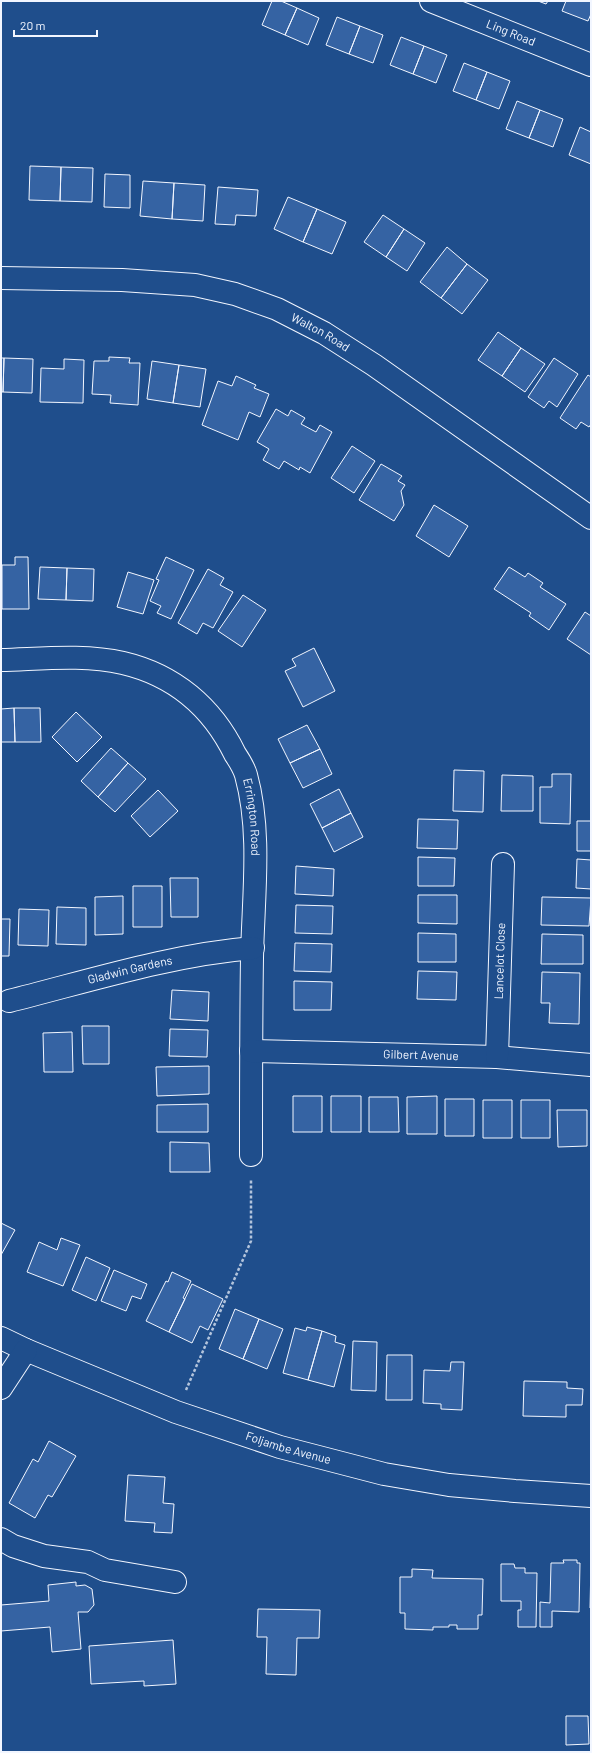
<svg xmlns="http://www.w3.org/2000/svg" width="592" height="1753" viewBox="0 0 592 1753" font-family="Barlow,sans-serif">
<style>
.building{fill:#3563a3;stroke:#f2f6ff}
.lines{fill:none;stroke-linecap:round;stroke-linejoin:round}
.minor-casing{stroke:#f2f6ff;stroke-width:24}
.major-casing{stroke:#f2f6ff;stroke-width:24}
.path{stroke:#b3c4dc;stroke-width:2.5;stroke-dasharray:3 2;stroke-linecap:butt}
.minor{stroke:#1f4e8c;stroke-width:22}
.major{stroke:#1f4e8c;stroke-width:22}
.labels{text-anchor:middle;stroke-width:3;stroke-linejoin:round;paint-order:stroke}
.street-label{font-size:12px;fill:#f2f6ff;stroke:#1f4e8c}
</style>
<rect width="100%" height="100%" fill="#1f4e8c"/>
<path class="building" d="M272,1H281L297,8L285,35L262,25Z
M538,1H548L546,4Z
M566,1H591V14L588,21L562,11Z
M297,8L319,18L308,45L285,35Z
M337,17L360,26L349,54L326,45Z
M360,26L383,35L373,63L349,54Z
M401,37L424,46L413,74L390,65Z
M424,46L447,55L436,83L413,74Z
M464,63L487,72L476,100L453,91Z
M487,72L510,81L499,109L476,100Z
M517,101L540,110L529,138L506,129Z
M540,110L563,119L553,147L529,138Z
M580,127L591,132V164L569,155Z
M30,166L61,167L60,201L29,200Z
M61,167L93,168L92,202L60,201Z
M105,174L130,175V208L104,207Z
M143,181L174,183L172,219L140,216Z
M174,183L205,185L203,221L172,219Z
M218,187L258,190L256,216L236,215L235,225L215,224Z
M288,197L317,209L303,242L274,229Z
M317,209L346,222L332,254L303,242Z
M383,215L404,229L386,257L364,242Z
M404,229L425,243L407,271L386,257Z
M447,247L467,264L441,298L420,282Z
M467,264L488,280L462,314L441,298Z
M498,332L521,348L502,376L478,360Z
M521,348L545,364L525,392L502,376Z
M109,357L130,358L129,363H140L138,405L110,403L111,395L92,394L94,361H109Z
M1,358H4L3,392H1Z
M4,358L33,359L32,393L3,392Z
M554,358L578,374L557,407L549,401L544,408L528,397Z
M64,359L84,360L83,403L40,402L41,368L64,369Z
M152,361L179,365L173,403L147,399Z
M179,365L206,369L200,407L173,403Z
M588,375L591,377V424L589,427L581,422L576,429L560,418Z
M236,376L256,385L254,388L269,394L260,417L249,412L238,440L202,425L218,381L232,386Z
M276,409L288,416L291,410L305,418L301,424L316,432L320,425L332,432L310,473L300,467L299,470L284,461L279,469L263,460L269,449L257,442Z
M352,446L375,461L354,493L331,478Z
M381,464L402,476L398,481L405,485L401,491L404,505L394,521L359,500Z
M434,505L468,526L449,557L416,536Z
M15,557H28L29,609H2V565H15Z
M166,557L194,570L171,619L157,613L161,606L150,601L159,580L156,579Z
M40,567L67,568L66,600L38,599Z
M509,567L525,577L528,573L543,583L540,587L566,604L549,630L529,616L531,613L494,589Z
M67,568L94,569L93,601L66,600Z
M208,569L224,578L220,585L233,592L213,628L203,623L197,634L178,623Z
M128,572L154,580L143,614L117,607Z
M243,595L266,610L242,647L218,631Z
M585,612L591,616V655L567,639Z
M314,648L335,691L303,707L285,671L296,666L292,659Z
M14,708H40L41,742H15Z
M14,708L15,742H1V709Z
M76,712L102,737L77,762L52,737Z
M307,725L320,749L290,763L278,739Z
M111,748L128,763L98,797L81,781Z
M320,749L332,774L303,788L290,763Z
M128,763L146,779L115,812L98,797Z
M454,770L484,771L483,812L453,811Z
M552,774H571L570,824L540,823V787H552Z
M502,775L533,776V811H501Z
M339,789L351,813L322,828L310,804Z
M158,790L178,811L150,837L131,816Z
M351,813L363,837L334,852L322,828Z
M418,819L458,820L457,849L417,848Z
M577,821H591V851H577Z
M418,857L455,858L454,886H418Z
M577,859L591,860V889L576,888Z
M296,866L334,869L333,896L295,894Z
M170,878H198V917H171Z
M133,886H162V927H133Z
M418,895H457V924L418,923Z
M123,896V934L95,935V897Z
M542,897L591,898L589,926L541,925Z
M296,905L333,906L332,934L295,933Z
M57,907L86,908V945L56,944Z
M19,909L49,910L48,946L18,945Z
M1,919H10L9,956H1Z
M418,933L456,934V962H418Z
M542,934L583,935V964H541Z
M295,943L332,944L331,972L294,971Z
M418,971L457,972L456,1000L417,999Z
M542,972L580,973L579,1024L549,1023L550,1003H541Z
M294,981L332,982L331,1010H294Z
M172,990L209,992L208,1021L170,1019Z
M82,1026H109V1064H83Z
M170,1029L208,1030L207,1057L169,1056Z
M72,1032L73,1072H44L43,1033Z
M209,1066V1094L157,1096L156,1067Z
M293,1096H322V1132H293Z
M331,1096H361V1132H331Z
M437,1096V1134H407V1097Z
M369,1097H398L399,1132H369Z
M445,1099H474V1136H445Z
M483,1100H512V1138H483Z
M521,1100H550V1138H521Z
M208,1104V1132H157V1105Z
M557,1110H587V1146L558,1147Z
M170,1142L209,1143L210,1172H170Z
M1,1223L15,1230L1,1255Z
M61,1238L80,1245L63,1286L27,1272L39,1242L57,1250Z
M86,1257L110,1268L96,1301L72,1290Z
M114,1270L147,1284L141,1299L132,1296L126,1311L101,1301Z
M172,1272L191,1281L183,1298L185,1299L169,1332L146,1321L166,1281L168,1282Z
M192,1284L223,1299L208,1330L200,1326L192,1343L169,1332Z
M235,1309L259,1319L243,1359L219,1349Z
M259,1319L283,1329L267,1369L243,1359Z
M307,1327L322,1331L308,1380L283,1373L295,1328L306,1331Z
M322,1331L336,1336L335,1342L345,1345L334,1387L308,1380Z
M353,1341L377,1342L376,1391L351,1390Z
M387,1355H412V1400H386Z
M451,1362H464L462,1410L441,1409V1404L423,1403L424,1370L450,1371Z
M524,1381L567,1382V1388L583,1389L582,1405H566V1417L523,1416Z
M49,1441L76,1456L52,1497L48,1495L35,1518L9,1503L33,1459L38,1462Z
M128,1475L165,1477L163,1503L174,1504L172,1533L154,1532L155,1523L125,1521Z
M563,1560H577V1563H580L579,1612L552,1611V1627H540V1602L550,1603L551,1563H564Z
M591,1562V1608H590Z
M501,1564H514L515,1568H525V1573H537L536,1627H518V1610H521V1601H501Z
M412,1569L433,1570L432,1578L483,1579L482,1615H478V1629H457V1625H449V1627H433V1630L405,1629V1613H400V1577H412Z
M76,1582V1586L85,1585L92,1589L94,1605L88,1612H78L81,1649L52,1652L50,1627L1,1631V1605L49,1601L48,1585Z
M258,1609L320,1610L319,1638H297L296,1675L266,1674L267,1637H257Z
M173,1640L176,1684L144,1686V1681L91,1684L89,1646Z
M566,1716H588L589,1744L566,1745Z"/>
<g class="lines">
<g class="minor-casing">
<g id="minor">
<path id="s1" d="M431,1L591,65"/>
<path id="s2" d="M1,660C41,659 84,654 123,663C174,675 212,707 235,754C239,760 244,768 246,775C262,833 253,898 252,958C251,1023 251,1089 251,1155"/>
<path id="s3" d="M9,1001C89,981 170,955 253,948"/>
<path id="s4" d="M251,1051L497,1057L591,1065"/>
<path id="s5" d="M497,1057L503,864"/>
<path id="s6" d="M1,1338L26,1350L176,1412L280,1447L384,1474L449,1485L515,1491L591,1496"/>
<path d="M1,1388L26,1350"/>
<path d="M1,1539L13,1546L44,1556L88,1562L105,1570L175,1582"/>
</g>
</g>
<g class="major-casing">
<g id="major">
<path id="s7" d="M1,278L122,280L195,285L235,294L277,309L324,333L374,365L591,518"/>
</g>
</g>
<path class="path" d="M186,1390L251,1241V1180"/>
<use href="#minor" class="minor"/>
<use href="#major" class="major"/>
</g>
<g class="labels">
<g class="street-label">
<text dy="4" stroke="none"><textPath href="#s1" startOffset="86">Ling Road</textPath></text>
<text dy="4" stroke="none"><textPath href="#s7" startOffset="329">Walton Road</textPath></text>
<text dy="4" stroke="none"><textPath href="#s2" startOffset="338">Errington Road</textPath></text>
<text dy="4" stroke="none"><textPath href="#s5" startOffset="96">Lancelot Close</textPath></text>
<text dy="4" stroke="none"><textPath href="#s3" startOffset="125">Gladwin Gardens</textPath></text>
<text dy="4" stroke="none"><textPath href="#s4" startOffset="170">Gilbert Avenue</textPath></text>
<text dy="4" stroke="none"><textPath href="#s6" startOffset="308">Foljambe Avenue</textPath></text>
</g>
</g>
<rect width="592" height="1753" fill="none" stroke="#f2f6ff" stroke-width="4"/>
<path d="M14 30v6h83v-6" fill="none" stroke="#f2f6ff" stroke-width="2"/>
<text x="20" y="30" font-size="12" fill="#f2f6ff" stroke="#1f4e8c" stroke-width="3" paint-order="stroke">20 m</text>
</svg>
